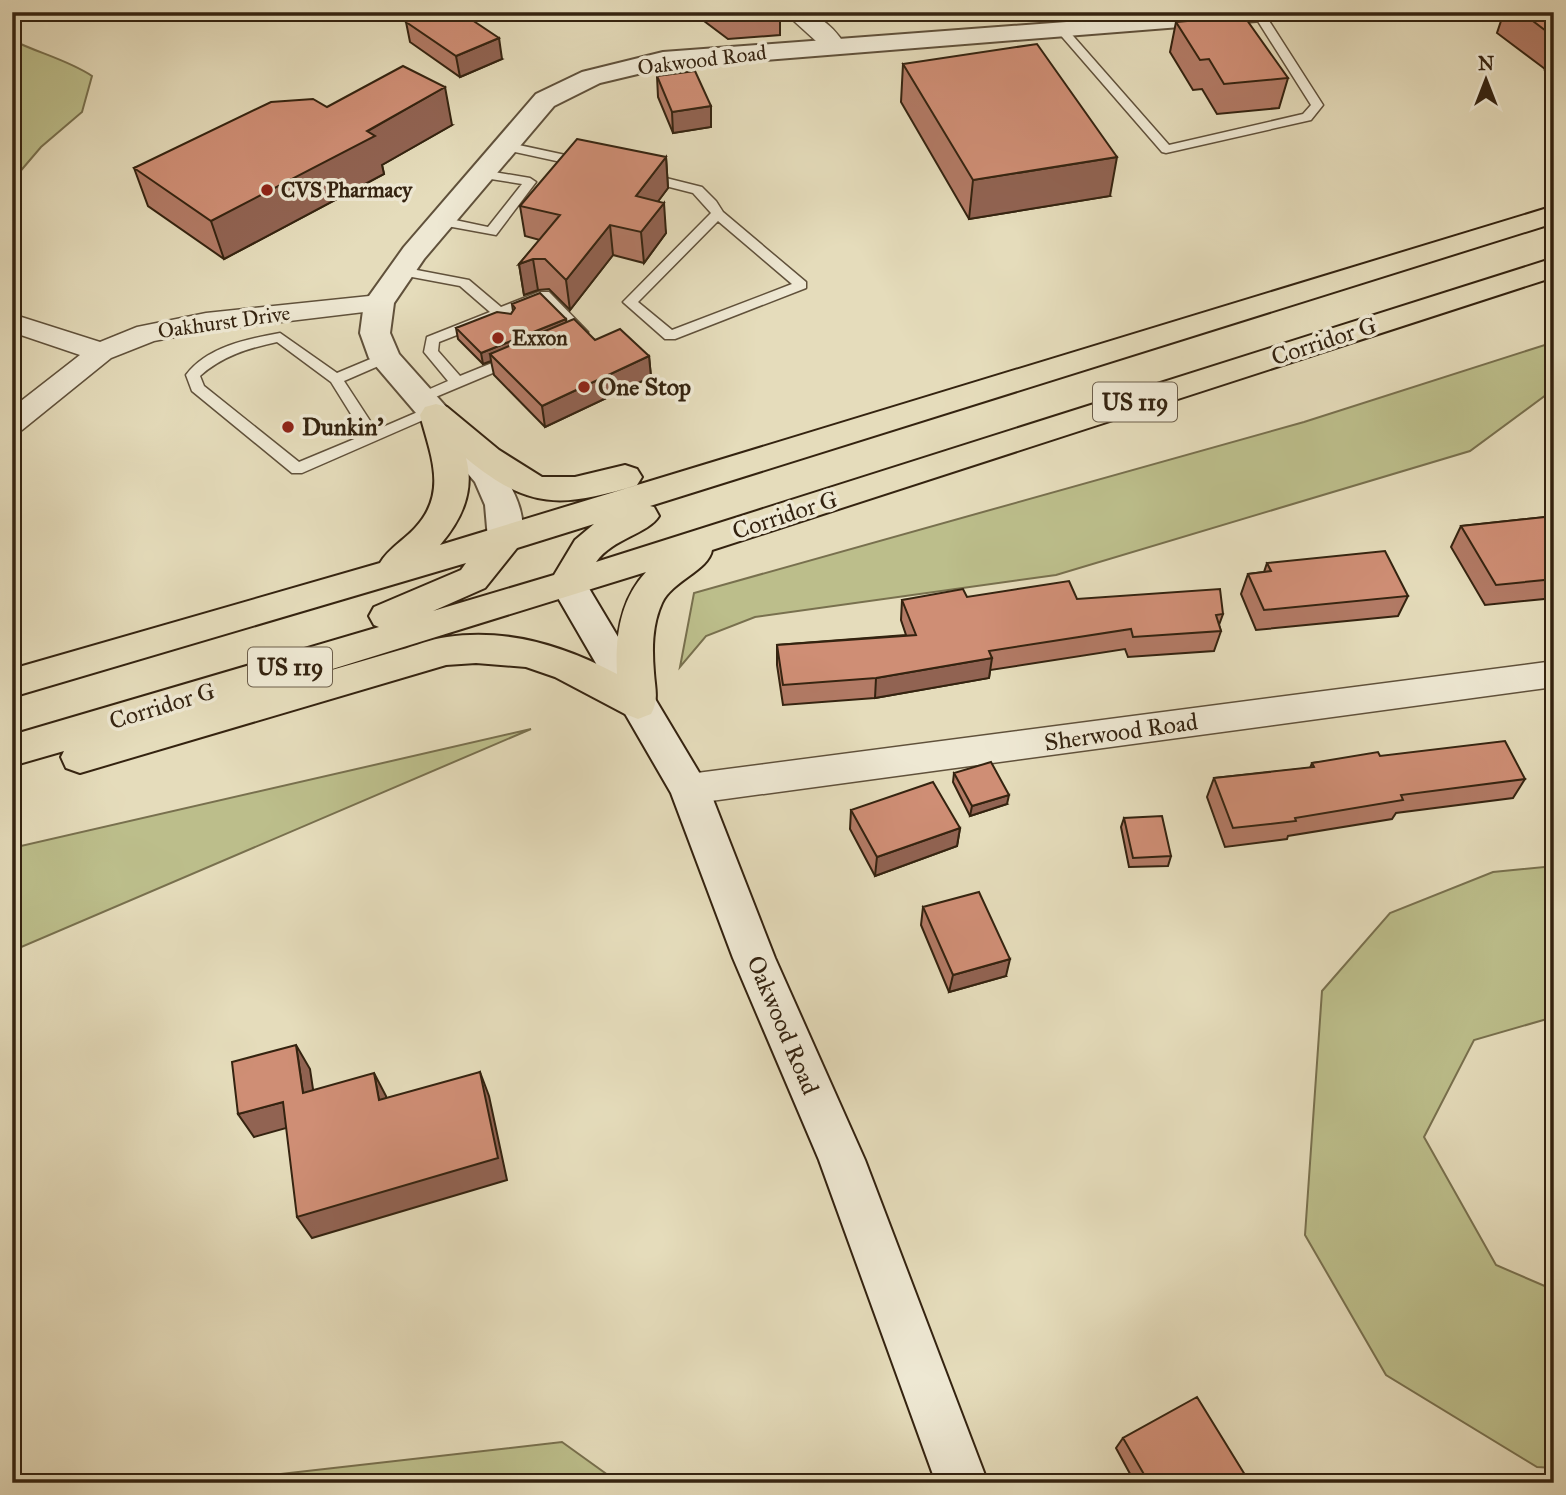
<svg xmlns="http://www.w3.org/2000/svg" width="1566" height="1495" viewBox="0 0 1566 1495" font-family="'IM FELL Great Primer',serif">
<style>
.green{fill:#bcbe8b;stroke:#78704e;stroke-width:2}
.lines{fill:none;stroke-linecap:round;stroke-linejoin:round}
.service-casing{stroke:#60513b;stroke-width:3}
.minor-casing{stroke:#60513b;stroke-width:3}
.tertiary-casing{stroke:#60513b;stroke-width:4}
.secondary-casing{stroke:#342310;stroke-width:4}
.trunk-casing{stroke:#342310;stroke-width:4}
.service{fill:#eee8d3;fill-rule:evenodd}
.minor{fill:#eee8d3;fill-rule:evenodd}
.tertiary{fill:#eee8d3;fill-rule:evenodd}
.secondary{fill:#eee8d3;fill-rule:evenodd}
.trunk{fill:#e5dcbb;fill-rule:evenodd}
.wall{fill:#b27a65;stroke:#342310;stroke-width:2}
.shaded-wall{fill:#916352;stroke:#342310;stroke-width:2}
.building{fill:#cf8e75;stroke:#342310;stroke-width:2}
.poi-dot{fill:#8f2418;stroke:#eee8d3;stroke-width:2.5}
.labels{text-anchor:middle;stroke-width:7;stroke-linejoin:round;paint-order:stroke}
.far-street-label{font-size:21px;fill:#342310;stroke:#eee8d3}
.far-poi-label{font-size:21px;font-weight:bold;fill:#342310;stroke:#eee8d3;text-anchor:start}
.shield{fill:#eee8d3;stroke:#6c5e4a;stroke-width:2}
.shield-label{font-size:23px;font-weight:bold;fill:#342310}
.street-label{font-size:24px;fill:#342310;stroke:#eee8d3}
.poi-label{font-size:24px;font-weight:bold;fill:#342310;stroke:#eee8d3;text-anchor:start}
</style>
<rect width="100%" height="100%" fill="#e5dcbb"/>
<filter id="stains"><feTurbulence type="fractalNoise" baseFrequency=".00286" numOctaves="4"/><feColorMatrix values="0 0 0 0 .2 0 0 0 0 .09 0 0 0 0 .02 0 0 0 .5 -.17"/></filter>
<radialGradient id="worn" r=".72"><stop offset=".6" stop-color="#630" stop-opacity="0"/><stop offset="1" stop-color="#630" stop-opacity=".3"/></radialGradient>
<path class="green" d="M12,40C38,53 68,60 92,76L82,112L41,147L12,181Z
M1554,342V389L1470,451L1056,575L755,617L706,636L680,667L694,593L1304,422Z
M531,729L12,951V848Z
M1554,866V1017L1474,1040L1424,1137L1496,1265L1554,1290V1468L1537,1467L1386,1375L1305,1235L1322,991L1390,913L1493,872Z
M562,1442L619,1483H239L254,1477Z"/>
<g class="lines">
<g class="service-casing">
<path id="service" d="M1256,13H1264L1323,105L1311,120L1166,153L1162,152L1057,31L1067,29L1169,145L1303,114L1311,105L1254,15Z
M505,142L584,159L590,163L584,167L501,149L499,146Z
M482,170L530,178L536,182L496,235L436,224V218L441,217L488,227L522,184L478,177L476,174Z
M646,173L702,187L716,201L723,212L806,282V288L675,339H665L623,302L711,213L693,193L642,180V174ZM718,221L792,284L672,330L638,302Z
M401,267L469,280L501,307L539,292H549L588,332L581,337H571L569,334L572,331L542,301L509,314L514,319L512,322L507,323L498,319L439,342L438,351L460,376L514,354L521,359L519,362L426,401H416L414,398L416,395L448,381L424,352L427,337L490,312L460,286L396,274V268Z
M280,333L337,373L380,355H390V361L344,381L376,430L427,408H437L439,411L437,414L302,473H292L192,391L186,375C207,347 247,339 280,333ZM277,342L331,382L364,435L299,462L204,386L200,376C222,356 249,348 277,342Z"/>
</g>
<g class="minor-casing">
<path id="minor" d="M784,12C815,12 828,19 846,46L843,51H827Z
M379,295L389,297L393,303L389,309L206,331L154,341L111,358L22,430L12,433V408L80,355L12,332V314L100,342L137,327L206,313Z
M1554,661V687L689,804L676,799L671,789L676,779L689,774Z"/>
</g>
<g class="tertiary-casing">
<path id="tertiary" d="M1201,12H1293L1290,17L1281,19L663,68L600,83L554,106L424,259L394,303L390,333L399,354L499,466C513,489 532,521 517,548L505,551L493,548L488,539L485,505L475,482L369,358L360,333L364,303L404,247L536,94L582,72L663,52Z"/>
</g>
<g class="secondary-casing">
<path id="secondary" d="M568,571L581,575L709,789L775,958L865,1160L988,1483H936L819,1160L733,958L671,793L550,584L555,575Z"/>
</g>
<g class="trunk-casing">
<path id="trunk" d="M1554,206V223L650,506L654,507L659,516C648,534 613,538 596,562L1554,258V277L712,550C709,570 672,581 662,603C652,625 652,649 654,673C655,688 659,700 651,714L638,719L625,714L555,677L526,667L476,663L446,665L80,773L66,768L61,757L64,751L12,766V735L379,627L374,625L369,616L374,607L461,570L466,563L12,697V669L380,563C388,549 404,540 415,528C448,493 431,456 420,415L425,407L436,404L447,407L499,450L542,477H575L625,465L637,469L642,477L637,485C561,508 529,510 466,458C475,492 461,520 440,545ZM594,524L575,540L554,575L433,611L485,588L517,548ZM646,572C620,600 615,637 617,674C565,646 506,628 447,637C431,639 415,646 400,650C366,660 332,670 297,680Z"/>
</g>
<use href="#service" class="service"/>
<use href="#minor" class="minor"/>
<use href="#tertiary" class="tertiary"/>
<use href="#secondary" class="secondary"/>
<use href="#trunk" class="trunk"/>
</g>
<path class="wall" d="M692,12H776L780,15V35L728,39Z
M866,12H944L868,18Z
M1504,12H1554V67L1545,69L1497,33Z
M406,22L502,59L460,77L410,42Z
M1176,22L1288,78L1279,108L1217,114L1202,89L1193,90L1170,52Z
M903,64L1110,196L969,219L901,102Z
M657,76L711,106V127L673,133L658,97Z
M327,107L452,125L382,165L384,174L224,259L148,206L134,168Z
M666,157L668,188L658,201L666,233L644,263L613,255L570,310L549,289L538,290L524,295L519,264L540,240L525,236L520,206Z
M512,304L566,319V322L595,340L649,356L651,377L545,427L494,375L491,361L483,364L458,339L456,328L511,314L513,311Z
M1554,516V598L1485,605L1451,547L1461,526Z
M1267,563L1408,596L1398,616L1256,630L1241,594L1248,574L1264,572Z
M967,597L1077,599L1223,614L1219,625L1221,631L1214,651L1128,657L1125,649L990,670L989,678L875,698L783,705L777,665V645L906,635L901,620L902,600Z
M1380,756L1525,779L1513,798L1396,813L1392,819L1288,836L1287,839L1225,847L1207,797L1214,778L1310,768L1312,763Z
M954,773L1007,804L970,816L953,782Z
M851,810L960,828L957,846L875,876L850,829Z
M1124,818L1171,856L1168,866L1129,867L1121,827Z
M923,907L1006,976L949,992L921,925Z
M1123,1438L1250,1483H1135L1116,1448Z"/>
<path class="shaded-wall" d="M499,38L502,59L460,77L456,56Z
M1554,48V67L1545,69Z
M445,87L452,125L382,165L384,174L224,259L211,221Z
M711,106V127L673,133L672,112Z
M666,157L668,188L639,227L636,196Z
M1117,157L1110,196L969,219L973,180Z
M664,203L666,233L644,263L641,232Z
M610,225L613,255L570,310L566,280Z
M533,259L538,290L524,295L519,264Z
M566,319L567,330L490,354L491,361L483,364L481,353Z
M649,356L651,377L545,427L542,406Z
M992,658L989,678L875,698L876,678Z
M1009,795L1007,804L970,816L972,806Z
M960,828L957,846L875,876L877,857Z
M1010,959L1006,976L949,992L953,975Z
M296,1045L310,1069L317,1116L303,1093Z
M480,1072L489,1096L507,1180L312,1238L297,1217Z
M374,1073L386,1096L390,1123L379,1100Z
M283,1102L297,1125L254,1137L238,1114Z"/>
<path class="building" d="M430,12H460L499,38L456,56L406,22Z
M719,12H776L780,15L728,18Z
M1521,12H1554V37Z
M1244,16L1288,78L1224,84L1209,59L1200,60L1176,22Z
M1037,44L1117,157L973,180L903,64Z
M403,66L445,87L367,131L375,136L211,221L134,168L271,102L313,99L327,107Z
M695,71L711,106L672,112L657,76Z
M577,139L666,157L636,196L664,203L641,232L610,225L566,280L545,259H533L519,264L560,215L520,206Z
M540,293L566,319L481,353L456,328L497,312L511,314L515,308L512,304Z
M574,319L595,340L620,329L649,356L542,406L490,354Z
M1554,516V579L1496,585L1461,526Z
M1385,551L1408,596L1264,610L1248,574L1271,571L1267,563Z
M1069,581L1077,599L1220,589L1223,614L1216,615L1221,631L1133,637L1131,629L989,651L992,658L876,678L783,685L777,645L916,635L902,600L963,589L967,597Z
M1505,741L1525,779L1401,795L1403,800L1295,818L1296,821L1233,828L1214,778L1314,767L1312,763L1378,752L1380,756Z
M991,762L1009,795L972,806L954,773Z
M933,782L960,828L877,857L851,810Z
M1162,816L1171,856L1133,858L1124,818Z
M979,892L1010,959L953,975L923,907Z
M296,1045L303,1093L374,1073L379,1100L480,1072L498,1158L297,1217L283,1102L238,1114L232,1062Z
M1197,1397L1250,1483H1149L1123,1438Z"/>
<g class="poi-dot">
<circle cx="267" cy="190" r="7"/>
<circle cx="498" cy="338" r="7"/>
<circle cx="584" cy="387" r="7"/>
<circle cx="288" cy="427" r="7"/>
</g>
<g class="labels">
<g class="far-street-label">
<text transform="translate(702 60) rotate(-7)" y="7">Oakwood Road</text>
<text transform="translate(224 322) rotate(-8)" y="7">Oakhurst Drive</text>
</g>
<g class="far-poi-label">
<text x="281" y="197">CVS Pharmacy</text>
<text x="512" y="345">Exxon</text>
</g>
<g class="shield">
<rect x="1093" y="382.5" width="84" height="39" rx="5"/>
<rect x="248" y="647.5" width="84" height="39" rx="5"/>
</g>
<g class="shield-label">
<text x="1135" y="410">US 119</text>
<text x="290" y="675">US 119</text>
</g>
<g class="street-label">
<text transform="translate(1324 341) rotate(-18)" y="8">Corridor G</text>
<text transform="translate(785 515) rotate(-18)" y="8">Corridor G</text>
<text transform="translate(162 706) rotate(-17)" y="8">Corridor G</text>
<text transform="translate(1121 732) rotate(-8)" y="8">Sherwood Road</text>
<text transform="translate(783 1025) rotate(67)" y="8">Oakwood Road</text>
</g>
<g class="poi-label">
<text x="598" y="395">One Stop</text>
<text x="302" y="435">Dunkin'</text>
</g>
</g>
<rect width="1566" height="1495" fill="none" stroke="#e5dcbb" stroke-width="42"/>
<rect x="14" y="14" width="1538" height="1467" fill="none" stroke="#342310" stroke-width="3.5"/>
<rect x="21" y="21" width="1524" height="1453" fill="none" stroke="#342310" stroke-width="2"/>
<g transform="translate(1486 80)" stroke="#eee8d3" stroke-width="5" paint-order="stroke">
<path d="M0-5L12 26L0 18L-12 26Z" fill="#342310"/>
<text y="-10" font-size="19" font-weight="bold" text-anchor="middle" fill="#342310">N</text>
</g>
<rect width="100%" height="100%" filter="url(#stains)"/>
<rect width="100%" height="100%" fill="url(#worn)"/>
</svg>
